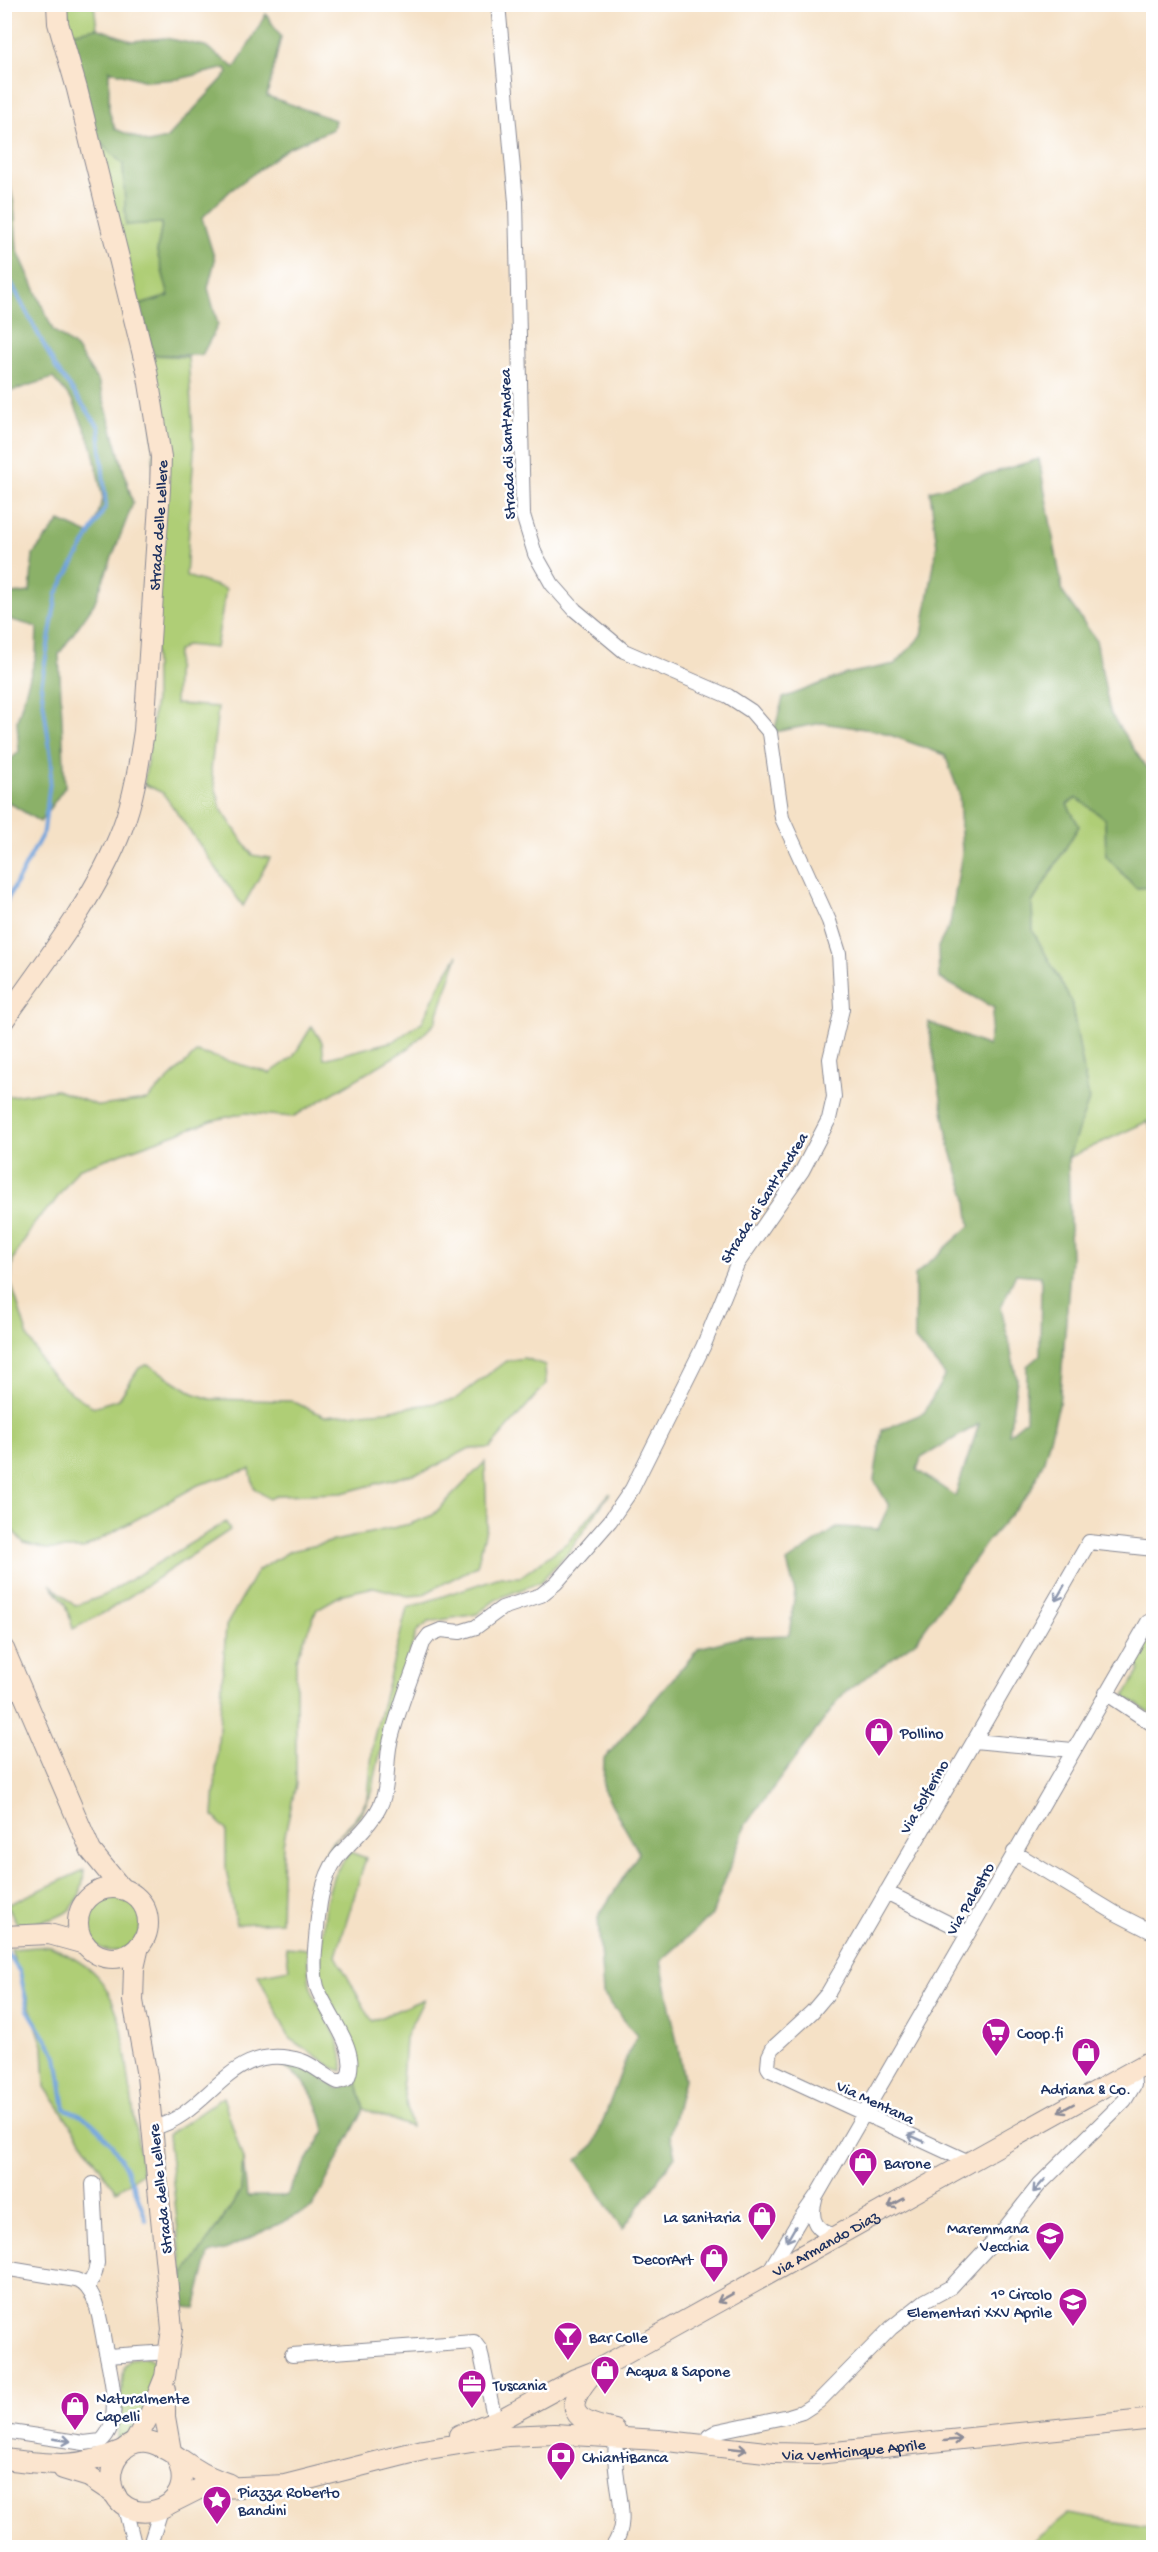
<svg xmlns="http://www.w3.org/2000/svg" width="1158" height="2552" viewBox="0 0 1158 2552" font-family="'Gochi Hand',sans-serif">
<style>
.green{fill:#afce76;stroke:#657e6a;stroke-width:1.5}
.forest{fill:#8bb167;stroke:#537062;stroke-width:1.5;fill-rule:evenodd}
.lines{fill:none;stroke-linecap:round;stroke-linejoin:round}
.stream{stroke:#6fa3dc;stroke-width:4}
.street-casing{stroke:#888892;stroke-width:16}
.secondary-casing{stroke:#888892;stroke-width:22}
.street{stroke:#fff;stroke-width:14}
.secondary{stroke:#fbe5cf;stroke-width:20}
.oneway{stroke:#8d97ae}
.oneway2{stroke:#8b8a96}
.labels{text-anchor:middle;stroke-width:5;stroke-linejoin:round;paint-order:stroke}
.street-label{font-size:16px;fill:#1b2f5e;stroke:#fff}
.poi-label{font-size:16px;fill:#1b2f5e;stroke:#fff;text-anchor:start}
</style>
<rect width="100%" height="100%" fill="#fff"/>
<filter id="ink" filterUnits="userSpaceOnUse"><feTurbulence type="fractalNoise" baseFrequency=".0167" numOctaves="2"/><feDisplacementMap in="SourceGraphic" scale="12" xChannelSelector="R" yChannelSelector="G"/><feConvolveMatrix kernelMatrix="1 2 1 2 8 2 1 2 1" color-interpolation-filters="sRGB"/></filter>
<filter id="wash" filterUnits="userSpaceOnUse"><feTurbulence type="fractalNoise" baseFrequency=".008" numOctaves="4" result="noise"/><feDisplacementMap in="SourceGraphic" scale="24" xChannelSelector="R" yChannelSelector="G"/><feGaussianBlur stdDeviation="1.35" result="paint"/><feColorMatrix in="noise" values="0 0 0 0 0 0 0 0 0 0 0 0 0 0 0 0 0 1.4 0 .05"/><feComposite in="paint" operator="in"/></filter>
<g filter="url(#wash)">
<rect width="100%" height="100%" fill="#f5e1c6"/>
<path class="green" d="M66,5H94L97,28L71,33Z
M97,140L123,164L126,225L162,222L157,252L169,296L140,305Z
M153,355L188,357L194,450L186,576L226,589L216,648L186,645L177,652L175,704L218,707L211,770L221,809L252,855L270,858L243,906L163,793L144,784L155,700Z
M1077,798L1105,819L1106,856L1136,888L1153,887V1132L1148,1121L1068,1158L1089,1100L1071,1001L1033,931L1032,903L1079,826L1067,804Z
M458,955L435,1023L409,1048L293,1117L245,1113L214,1120L78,1169L52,1205L37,1219L13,1259L11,1283L28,1337L45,1367L66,1389L93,1407L119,1399L139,1368L148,1364L193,1393L210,1399L292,1401L324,1416L386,1411L454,1400L506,1361L524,1358L545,1365L546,1384L490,1448L468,1449L428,1470L342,1493L279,1495L269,1499L254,1488L250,1469L198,1485L83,1549H46L24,1543L4,1521L5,1097L56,1090L99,1106L147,1100L197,1052L270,1073L293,1057L312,1026L322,1042L324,1059L394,1041L422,1022L444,977Z
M485,1462L487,1525L477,1566L422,1595L408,1596L374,1587L343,1594L317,1609L296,1659V1784L283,1844L281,1922L236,1924L226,1869V1830L213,1816L226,1626L257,1571L290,1551L410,1524L433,1515Z
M610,1493L570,1550L540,1582L497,1599L477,1614L429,1622L417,1631L387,1719L372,1792L359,1817L336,1839L310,1883L331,1843L355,1819L368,1798L373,1741L407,1608L500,1577H520L568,1542Z
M226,1522L230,1530L109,1610L73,1629L66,1604L50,1584L75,1606L103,1596Z
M1153,1636H1154L1153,1715L1125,1696L1140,1669L1135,1665L1134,1659L1147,1638Z
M350,1852L366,1858L336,1956L372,2021L424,1999L405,2038L402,2083L411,2127L364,2109L357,2083L355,2056L343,2024L319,1977L326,1901L334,1874Z
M84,1870C82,1917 58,1919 18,1925L7,1905Z
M85 1923a28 28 0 1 1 56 0a28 28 0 1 1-56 0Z
M50,1946C96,1968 108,1980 122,2029L142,2173L116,2191L45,2087L43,2046L11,1949Z
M286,1947L307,1949C309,1961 307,1980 312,1991C324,2017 345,2041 343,2071L334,2068L290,2039L258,1975L289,1969Z
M223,2097L243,2159L241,2192L183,2277L168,2135Z
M147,2358L157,2364L159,2372L144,2416L121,2443L117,2437L124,2367L130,2360Z
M1068,2514L1153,2528V2547H1027Z"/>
<path class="forest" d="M266,14L281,37L267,96L335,120L333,129L288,148L230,191L202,218L215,260L208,288L218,325L202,355H153L140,305L169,296L157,252L162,223L126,225L123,164L97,140L71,33L97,28L132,41L165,38L205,46L235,68ZM226,68L228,73L166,139L149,143L115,129L109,111V70L146,81L179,79Z
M4,154L14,205L17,249L53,330L76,348L99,383L133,503L94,604L59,654L65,787L40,822L5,800V764L19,752L17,721L36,656L37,627L5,618V595L30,592L33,554L60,521L91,535L103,499L92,446L73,401L53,378L5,393Z
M1039,459L1063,593L1096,640L1110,713L1145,766L1154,772L1153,887L1136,888L1106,856L1105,819L1077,798L1067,804L1079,826L1032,903L1033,931L1071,1001L1089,1100L1068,1158L1071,1259L1059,1405L1044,1460L1030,1492L985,1544L916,1641L844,1693L746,1824L712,1915L661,1961L684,2079L670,2136L675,2156L623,2229L577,2160L594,2145L627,2056L637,2036L603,1994L598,1917L639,1853L603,1789L604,1759L699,1648L741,1637L789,1635L795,1592L787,1562L838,1527L878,1529L889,1506L874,1480L882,1430L924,1413L945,1375L915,1340V1275L970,1226L966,1196L949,1145L928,1022L988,1046L994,1008L939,978L938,947L950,924L962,853L959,793L945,755L879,731L822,723L774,732L783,698L846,674L895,664L922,635L937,546L930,491ZM1016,1274L1041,1276L1040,1355L1027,1366L1026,1420L1009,1434L1017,1379L1001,1307ZM979,1424L955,1496L917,1470L921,1458Z
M286,2060L309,2069L338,2089L357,2083L364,2109L312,2208L227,2249L209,2254L195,2308L185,2307L183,2277L241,2192L243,2159L247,2196H286L325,2131C320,2105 308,2079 283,2067Z"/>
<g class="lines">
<path class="stream" d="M4,244L6,273L56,368L99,427L106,506L57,593L41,686L52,764L44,831L4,906
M5,1950L20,1972L28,2010L57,2056L65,2109C73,2113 84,2116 91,2122C120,2146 135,2186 146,2220"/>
</g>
</g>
<g filter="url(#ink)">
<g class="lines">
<g class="street-casing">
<path id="street" d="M1106,1693L1154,1725
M974,1741L1089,1542L1154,1549
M1014,1852L1115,1913L1154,1933
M886,1892L968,1933
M153,2128C211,2114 230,2038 302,2061C315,2066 325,2076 338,2082L347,2079C362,2051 325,2012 317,1987C314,1975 314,1962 315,1950C318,1920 318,1884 337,1858C350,1841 368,1829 378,1810C390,1789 385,1765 390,1743C398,1709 412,1676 423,1643L429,1635L441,1630L460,1632L476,1627L502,1608L541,1595L556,1583L610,1521L632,1489L703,1347L737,1264L802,1171L829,1119L834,1097L830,1059L842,1009L839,953L829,921L782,818L770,733L751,711L728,696L624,651L575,610L552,584L535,554L523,515L516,202L498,4
M969,2162L770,2070L768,2067L769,2056L773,2048L812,2012L828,1993L974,1741L1073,1750
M815,2200C809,2221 817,2232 837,2236
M4,2268L76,2280C100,2287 101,2334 107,2356L170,2352
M768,2273L800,2219L817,2195L1148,1622L1154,1620
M88,2287L95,2273L97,2263L93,2184
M292,2355L474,2342L480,2350L495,2421
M4,2431L84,2443L101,2441C122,2423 112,2380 107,2356
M704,2445L709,2436L718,2431L789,2416L802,2412L819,2401L891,2328L925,2301L951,2287L1002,2232L1039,2185L1125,2100L1134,2085L1133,2070
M124,2504L135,2548
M149,2548L161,2510
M612,2548C628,2526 620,2502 617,2478C615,2465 615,2452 616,2439"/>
</g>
<g class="secondary-casing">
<g id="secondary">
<path id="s1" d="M4,1020C46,961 96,897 122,829C134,798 139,764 144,731L160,489L161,457L147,371L77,89L58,23L57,4"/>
<path d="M4,1649L91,1851L122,1889"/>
<circle cx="113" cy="1923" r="35"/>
<path d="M4,1936L49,1934L85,1944"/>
<path d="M593,2373C561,2409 572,2421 615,2430"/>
<path d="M165,2389V2417L171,2451"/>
<path id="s2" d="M459,2435L505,2417L575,2379L593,2372L1154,2059"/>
<path d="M134,2443L150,2414L165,2377L172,2329L147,2076L133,2001L134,1968L139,1946"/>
<path d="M175,2456C207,2514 113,2535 111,2478C111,2469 114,2460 120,2453C145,2425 173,2456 196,2469C206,2476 218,2480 229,2484"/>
<path d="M4,2459C52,2465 78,2469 123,2450"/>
<path d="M63,2469L89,2477L116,2495"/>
<path id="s3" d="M171,2503L199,2489L285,2485L423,2450L508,2436L554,2434L659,2440L774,2453L816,2454L1154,2419"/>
</g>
</g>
<use href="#street" class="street"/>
<use href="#secondary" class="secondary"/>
</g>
<defs><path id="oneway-shaft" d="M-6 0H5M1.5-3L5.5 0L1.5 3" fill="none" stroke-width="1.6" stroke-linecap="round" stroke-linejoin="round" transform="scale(1.5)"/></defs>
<g class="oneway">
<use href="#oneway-shaft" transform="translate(1060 1593) rotate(120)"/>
<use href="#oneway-shaft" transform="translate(916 2138) rotate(-156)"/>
<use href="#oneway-shaft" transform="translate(1039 2186) rotate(132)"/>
<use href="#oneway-shaft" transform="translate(791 2234) rotate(120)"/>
<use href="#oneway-shaft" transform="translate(62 2440) rotate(8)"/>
</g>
<g class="oneway2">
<use href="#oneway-shaft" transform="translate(1066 2108) rotate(151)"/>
<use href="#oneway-shaft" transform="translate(896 2203) rotate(151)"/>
<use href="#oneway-shaft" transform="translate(725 2298) rotate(151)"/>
<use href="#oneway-shaft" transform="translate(953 2440) rotate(-6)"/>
<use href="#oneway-shaft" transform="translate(738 2449) rotate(6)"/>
</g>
</g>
<defs>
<g id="shop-pin" transform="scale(1.5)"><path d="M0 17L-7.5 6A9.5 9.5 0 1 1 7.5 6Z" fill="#b5179e" stroke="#fff"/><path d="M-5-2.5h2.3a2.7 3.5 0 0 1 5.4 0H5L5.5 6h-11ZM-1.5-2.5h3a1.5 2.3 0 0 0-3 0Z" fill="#fff"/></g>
<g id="supermarket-pin" transform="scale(1.5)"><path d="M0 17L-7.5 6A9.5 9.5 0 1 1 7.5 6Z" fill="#b5179e" stroke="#fff"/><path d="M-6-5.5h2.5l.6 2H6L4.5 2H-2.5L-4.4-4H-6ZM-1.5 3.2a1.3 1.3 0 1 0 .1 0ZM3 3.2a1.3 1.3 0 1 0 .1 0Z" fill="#fff"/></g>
<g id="school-pin" transform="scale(1.5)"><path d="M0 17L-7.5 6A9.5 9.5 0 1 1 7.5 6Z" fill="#b5179e" stroke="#fff"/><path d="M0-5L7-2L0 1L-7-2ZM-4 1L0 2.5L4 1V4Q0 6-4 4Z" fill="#fff"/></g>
<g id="bar-pin" transform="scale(1.5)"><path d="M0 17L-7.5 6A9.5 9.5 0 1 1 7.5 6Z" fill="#b5179e" stroke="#fff"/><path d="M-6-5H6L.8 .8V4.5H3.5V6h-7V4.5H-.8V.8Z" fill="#fff"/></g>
<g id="office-pin" transform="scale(1.5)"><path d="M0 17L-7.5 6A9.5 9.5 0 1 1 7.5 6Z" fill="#b5179e" stroke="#fff"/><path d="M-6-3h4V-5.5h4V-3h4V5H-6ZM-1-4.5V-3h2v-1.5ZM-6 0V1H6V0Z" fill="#fff"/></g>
<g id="bank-pin" transform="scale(1.5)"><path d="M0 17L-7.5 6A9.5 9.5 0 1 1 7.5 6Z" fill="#b5179e" stroke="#fff"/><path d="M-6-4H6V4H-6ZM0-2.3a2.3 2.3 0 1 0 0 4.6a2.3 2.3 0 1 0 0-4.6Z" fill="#fff"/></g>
<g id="sight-pin" transform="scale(1.5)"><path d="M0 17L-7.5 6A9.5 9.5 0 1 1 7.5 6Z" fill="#b5179e" stroke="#fff"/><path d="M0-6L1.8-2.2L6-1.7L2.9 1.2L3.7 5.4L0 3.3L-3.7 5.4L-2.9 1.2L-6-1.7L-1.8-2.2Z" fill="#fff"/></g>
</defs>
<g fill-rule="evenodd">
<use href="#shop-pin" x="879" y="1732"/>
<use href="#supermarket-pin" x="996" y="2032"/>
<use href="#shop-pin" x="1086" y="2052"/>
<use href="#shop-pin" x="863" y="2162"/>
<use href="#shop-pin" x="762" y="2216"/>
<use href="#school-pin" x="1050" y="2236"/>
<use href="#shop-pin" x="714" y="2258"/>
<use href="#school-pin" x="1073" y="2302"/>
<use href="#bar-pin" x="568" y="2336"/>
<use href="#shop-pin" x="605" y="2370"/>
<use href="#office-pin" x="472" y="2384"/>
<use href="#shop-pin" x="75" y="2406"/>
<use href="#bank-pin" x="561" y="2456"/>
<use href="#sight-pin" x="217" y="2500"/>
</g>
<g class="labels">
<g class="street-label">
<text transform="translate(506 444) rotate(-92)" y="6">Strada di Sant'Andrea</text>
<text dy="6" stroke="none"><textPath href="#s1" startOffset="532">Strada delle Lellere</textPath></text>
<text transform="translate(763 1197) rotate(-58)" y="6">Strada di Sant'Andrea</text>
<text transform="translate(923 1796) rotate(-60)" y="6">Via Solferino</text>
<text transform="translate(969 1898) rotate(-60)" y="6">Via Palestro</text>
<text transform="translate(876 2101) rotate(25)" y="6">Via Mentana</text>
<text transform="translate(159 2189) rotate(-96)" y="6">Strada delle Lellere</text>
<text dy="6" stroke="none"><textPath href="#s2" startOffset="414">Via Armando Diaz</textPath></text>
<text dy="6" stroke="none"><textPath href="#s3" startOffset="693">Via Venticinque Aprile</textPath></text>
</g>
<g class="poi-label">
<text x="900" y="1738">Pollino</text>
<text x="1017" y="2038">Coop.fi</text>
<text x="1086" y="2094" text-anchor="middle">Adriana &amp; Co.</text>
<text x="884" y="2168">Barone</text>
<text x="741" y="2222" text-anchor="end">La sanitaria</text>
<text x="1029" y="2233" text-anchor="end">Maremmana<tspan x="1029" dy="18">Vecchia</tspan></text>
<text x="693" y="2264" text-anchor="end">DecorArt</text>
<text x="1052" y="2299" text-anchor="end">1° Circolo<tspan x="1052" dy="18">Elementari XXV Aprile</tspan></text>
<text x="589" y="2342">Bar Colle</text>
<text x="626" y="2376">Acqua &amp; Sapone</text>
<text x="493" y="2390">Tuscania</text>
<text x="96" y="2403">Naturalmente<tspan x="96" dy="18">Capelli</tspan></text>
<text x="582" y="2462">ChiantiBanca</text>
<text x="238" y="2497">Piazza Roberto<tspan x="238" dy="18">Bandini</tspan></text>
</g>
</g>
<rect width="1158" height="2552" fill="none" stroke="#fff" stroke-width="24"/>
</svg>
